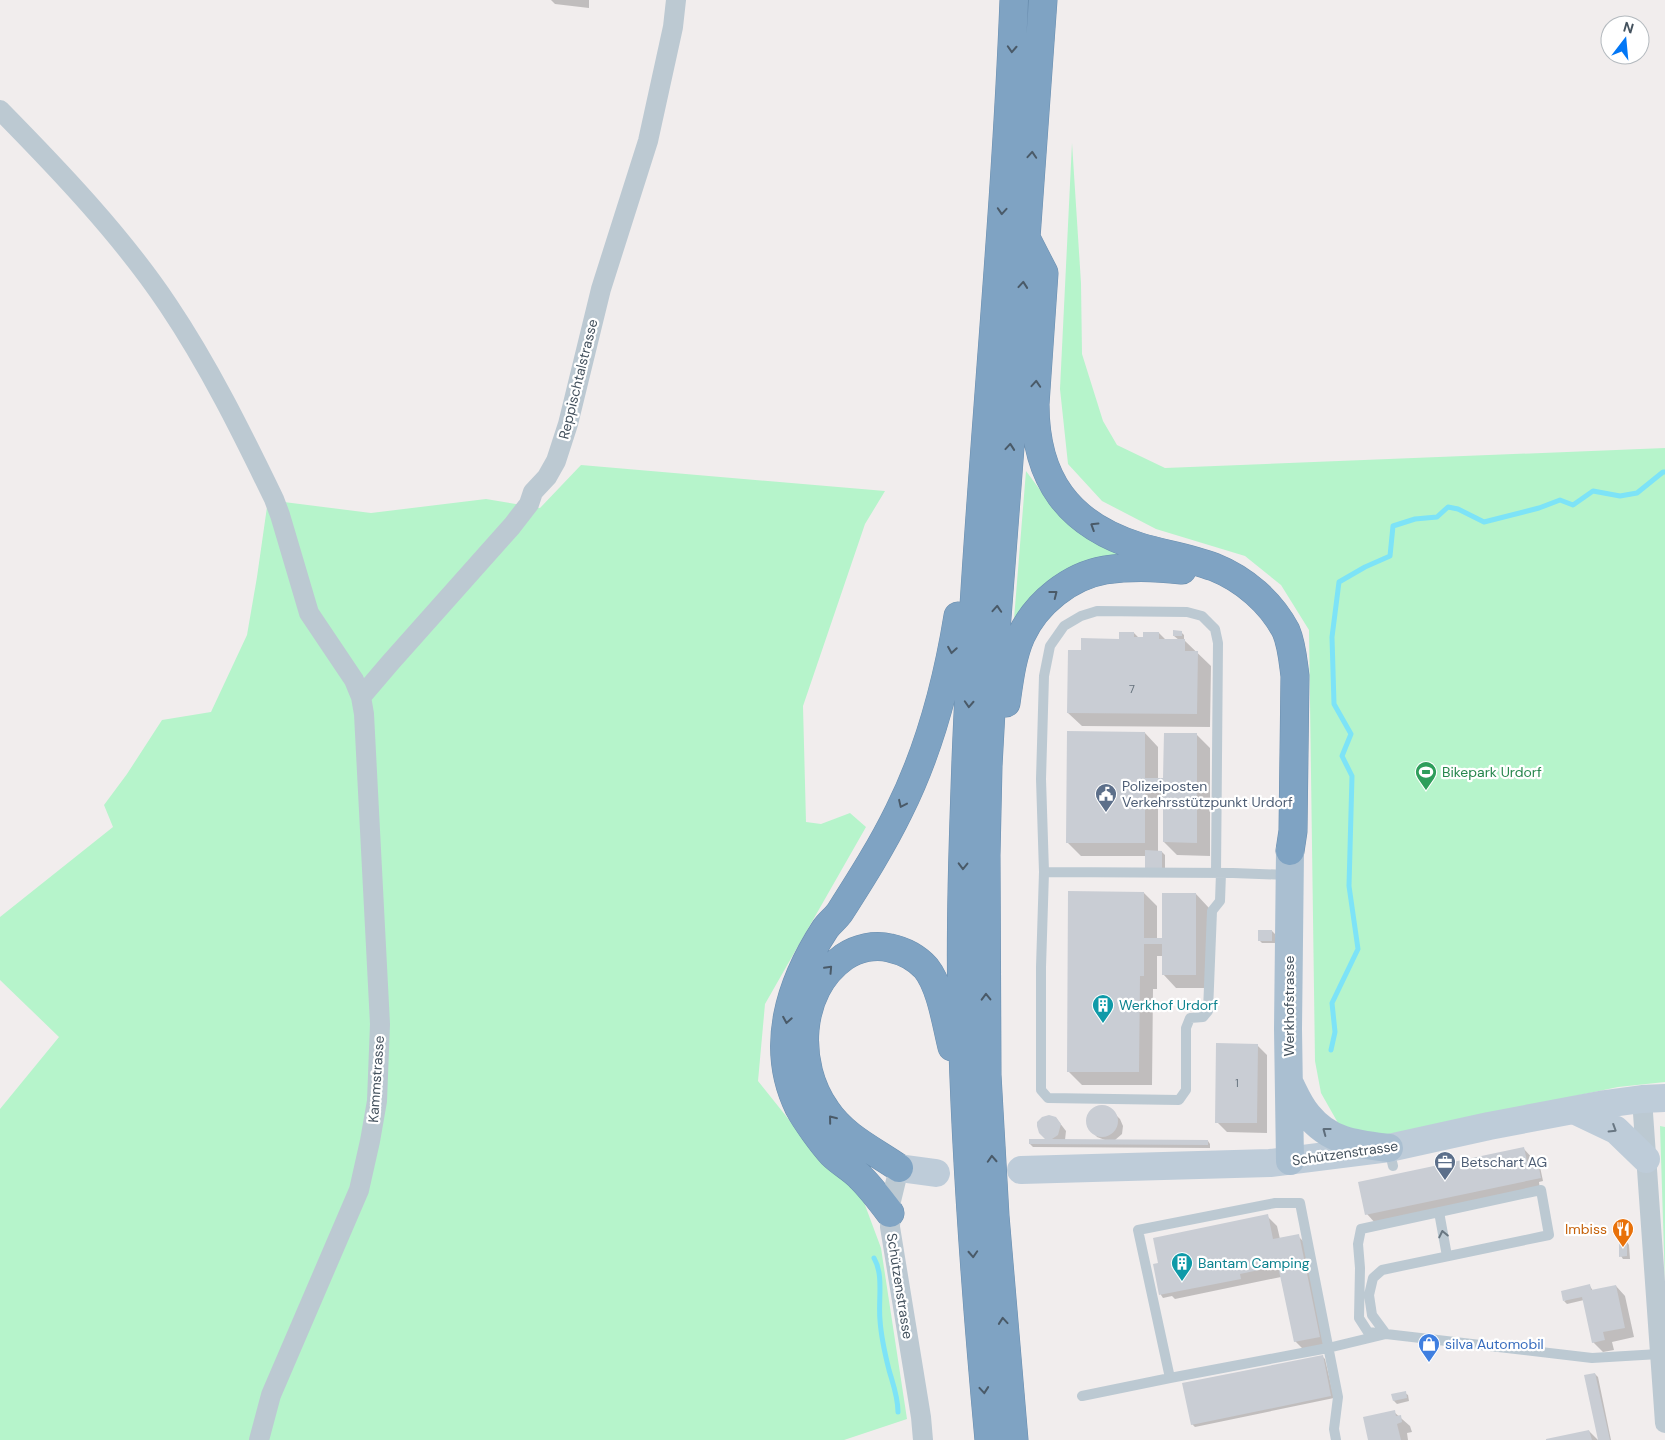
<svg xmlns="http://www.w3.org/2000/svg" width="1665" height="1440" viewBox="0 0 1665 1440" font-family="'DM Sans',sans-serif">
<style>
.green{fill:#b6f4cb}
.shadow{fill:#0003}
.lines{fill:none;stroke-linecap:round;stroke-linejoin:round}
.stream{stroke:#7de3f7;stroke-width:5}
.building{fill:#c9cdd4}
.highway-casing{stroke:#6a8eaf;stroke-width:29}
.lane{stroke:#bcc9d2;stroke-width:10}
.street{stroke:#bcc9d2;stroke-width:20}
.secondary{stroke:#beccd9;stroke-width:28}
.primary{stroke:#aabfd1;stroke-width:28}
.highway{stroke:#7fa3c3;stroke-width:28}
.oneway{stroke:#4a5a68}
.oneway2{stroke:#697783}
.oneway3{stroke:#5e6d7b}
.oneway4{stroke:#687681}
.labels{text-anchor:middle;stroke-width:4.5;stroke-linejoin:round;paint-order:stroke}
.number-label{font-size:11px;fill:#65717c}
.street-label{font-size:14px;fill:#44525e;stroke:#fff}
.leisure-label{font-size:14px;fill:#27864d;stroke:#fff;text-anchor:start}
.service-label{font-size:14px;fill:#4e5e75;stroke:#fff;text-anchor:start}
.culture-label{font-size:14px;fill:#0d838f;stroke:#fff;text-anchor:start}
.food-label{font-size:14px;fill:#c56008;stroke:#fff;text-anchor:end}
.shop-label{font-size:14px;fill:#366cbe;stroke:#fff;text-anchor:start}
</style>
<rect width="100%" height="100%" fill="#f1eded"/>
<path class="green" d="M1072,143L1081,283L1082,354L1103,421L1117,445L1165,468L1665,448V1082L1618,1087L1375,1138L1342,1130L1321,1093L1315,1061L1309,630L1281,585L1245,556L1156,529L1102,501L1068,464L1060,389Z
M581,465L885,491L865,524L803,706L806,822L821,824L850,813L866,827L765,1004L758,1081L810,1146L862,1197L881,1248L907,1419L844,1440H0V1109L59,1037L0,980V917L113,827L104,805L127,774L162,720L211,712L247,635L257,577L268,500L371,513L486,499L540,508Z
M1026,471L1052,506L1085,535L1130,560L1049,583L1014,619Z
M1660,1126L1665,1127V1283Z"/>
<path class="shadow" d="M551,0H589V8L555,4Z
M1181,632L1184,635V640L1211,666L1210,727L1082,726L1068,713L1082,652L1120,640L1134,633L1139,638H1144L1159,633L1166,640H1179L1174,636Z
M1145,733L1158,747V779H1164L1197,735L1210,748V856L1177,855L1164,842V797H1158V852H1162L1165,855V871L1146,856H1081L1067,842Z
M1144,893L1157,906V939H1163L1196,894L1209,908V988H1176L1163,974V956H1157V989H1153L1152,1085H1082L1068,1071Z
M1272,931L1275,934V943H1262L1259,940Z
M1257,1045L1267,1055V1133L1227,1132L1217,1122Z
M1102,1106L1106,1107L1113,1112L1120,1119L1123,1126L1122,1134L1115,1140L1208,1141L1210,1144V1148L1033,1147L1030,1144L1048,1140L1056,1118L1066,1131L1065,1140H1105L1097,1137L1091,1130L1088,1122L1089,1114L1091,1111Z
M1524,1149L1534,1160H1537L1539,1162L1543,1181L1539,1182L1540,1190L1376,1224L1367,1214Z
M1267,1216L1277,1226L1280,1239L1298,1236L1308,1246L1329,1346L1305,1351L1295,1341L1281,1277L1175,1299L1172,1296L1163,1298L1161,1295L1160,1264Z
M1627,1242L1629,1245L1630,1259H1623L1621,1256Z
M1590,1286L1593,1291L1616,1286L1625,1296L1634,1337L1612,1342L1614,1350L1603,1352L1593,1342L1584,1300L1567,1304L1564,1301Z
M1322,1356L1325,1359L1334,1398L1195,1427L1192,1424Z
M1595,1374L1598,1377L1611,1440H1599Z
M1405,1393L1408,1395L1409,1401L1397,1404L1394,1401L1393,1395Z
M1394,1412L1410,1426L1412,1432L1407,1433L1408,1440H1370Z
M1589,1431L1598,1440H1548Z"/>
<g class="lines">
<path class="stream" d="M1331,1050L1335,1032L1332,1003L1358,949L1349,886L1352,776L1342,756L1351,734L1334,704L1332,637L1339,582L1365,567L1390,556L1393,526L1415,519L1437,517L1448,507L1458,509L1484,522L1539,508L1560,500L1573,505L1593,491L1620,496L1637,493L1663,472H1665
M874,1258C884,1275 878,1300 880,1320C881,1336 885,1354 889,1370C893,1384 898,1397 898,1412"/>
</g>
<path class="building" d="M1173,630L1182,631V636H1173Z
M1119,632H1134V637H1143V632H1159V639H1185V651H1198L1197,714L1067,713L1068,650H1081V638L1119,639Z
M1067,731L1145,732V778H1163L1164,733H1197V843L1163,842V784H1145V843H1066Z
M1145,850L1162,851V868L1145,869Z
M1068,891L1144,892V938H1162V893H1196V975H1162V944H1144V976H1140L1139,1072H1067Z
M1258,930H1272V941H1258Z
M1216,1043L1258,1044L1257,1123H1215Z
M1086 1121a16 16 0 1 1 32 0a16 16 0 1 1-32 0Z
M1049,1115L1056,1117L1061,1124L1058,1135L1052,1139L1208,1140V1145L1029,1144V1139H1045L1039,1133L1037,1126V1122L1042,1117Z
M1524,1147L1527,1161L1537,1158L1541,1178L1365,1215L1358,1182Z
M1268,1214L1273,1239L1299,1234L1320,1337L1294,1342L1278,1266L1240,1274L1241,1279L1159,1295L1153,1264L1158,1263L1153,1238Z
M1619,1240L1627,1241V1256L1619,1257Z
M1590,1284L1591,1290L1616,1285L1625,1328L1603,1332L1605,1340L1592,1343L1582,1297L1563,1301L1561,1291Z
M1323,1355L1331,1396L1191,1425L1182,1383Z
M1595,1373L1610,1440H1598L1584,1375Z
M1406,1391L1407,1398L1393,1401L1391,1394Z
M1395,1410L1396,1416L1401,1415L1402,1422L1397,1424L1401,1440H1368L1363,1417Z
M1589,1430L1592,1440H1546V1439Z"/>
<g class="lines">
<g class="highway-casing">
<path id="highway" d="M1026,238L1044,273L1035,404C1035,479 1068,525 1140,547C1164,554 1190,558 1214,567C1244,579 1271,602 1286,631C1292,645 1293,661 1295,676L1293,831L1290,851
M1006,703C1009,682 1012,656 1021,636C1036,603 1070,576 1105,570C1131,566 1157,567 1182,570
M899,1168C873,1150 844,1137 826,1110C794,1065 796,991 844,957C857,948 875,944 890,948C904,951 916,957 926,968C941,987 946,1023 952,1047
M890,1213C881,1201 872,1189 861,1178C853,1169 841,1163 832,1154C822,1143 806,1121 799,1108C769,1047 790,983 825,929C829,923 836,918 840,912C861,879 882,846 899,811C930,749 947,684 958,616
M989,1440C976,1298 965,1156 962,1013C960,929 963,844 966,760C976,506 1004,253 1014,0
M1014,1440L995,1216L987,1075L986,855L988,766L994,657L1026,238L1043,0"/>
</g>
<path class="lane" d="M1044,872L1233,873L1288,875
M1216,873L1218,643L1215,629L1202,616L1187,612L1097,611L1081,616L1064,626L1050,646L1044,676L1041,779L1044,872L1041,967V1090L1048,1098L1179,1100L1186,1090V1028L1190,1018L1203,1017L1208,1011L1212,911L1220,901L1221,873
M1389,1149L1393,1166
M1541,1190L1549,1235L1382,1270L1373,1278L1369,1295L1372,1315L1386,1334L1368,1332L1359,1318L1360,1268L1358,1244L1361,1229Z
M1439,1212L1447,1256
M1170,1378L1328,1348L1386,1334L1592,1358L1659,1354
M1082,1396L1170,1378L1138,1230L1275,1203H1300L1338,1397L1334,1429L1336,1440"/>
<path class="street" d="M0,110C59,170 122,236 168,305C209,366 242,433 274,499L280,515L309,613L354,680L361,697L364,714L380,1024L377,1101L370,1141L359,1190L271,1395L259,1440
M361,697L390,663L512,526L529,504L533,492L547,477L556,461L568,424L601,289L648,141L673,27L676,0
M1642,1099L1665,1423
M899,1168L891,1201L890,1227L921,1417L923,1440"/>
<path class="secondary" d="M1574,1110L1616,1130L1646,1159
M899,1168L936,1173
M1021,1170L1270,1163L1389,1148L1489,1126L1605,1104L1642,1099L1665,1098"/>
<path class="primary" d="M1290,851L1288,1029L1290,1161
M1290,1084C1295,1094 1300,1106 1308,1115C1330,1142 1356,1144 1389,1148"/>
<use href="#highway" class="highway"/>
</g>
<defs><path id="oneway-chevron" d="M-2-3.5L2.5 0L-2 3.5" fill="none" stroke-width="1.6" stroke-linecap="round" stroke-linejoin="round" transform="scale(1.25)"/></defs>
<g class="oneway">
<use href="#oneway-chevron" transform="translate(1012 49) rotate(93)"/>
<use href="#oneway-chevron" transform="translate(1032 155) rotate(-86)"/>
<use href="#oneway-chevron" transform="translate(1002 211) rotate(94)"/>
<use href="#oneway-chevron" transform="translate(1023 285) rotate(-85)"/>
<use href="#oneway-chevron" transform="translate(1036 384) rotate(-86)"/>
<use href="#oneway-chevron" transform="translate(1010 447) rotate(-85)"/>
<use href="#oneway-chevron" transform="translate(1094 526) rotate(-148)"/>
<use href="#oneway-chevron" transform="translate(1054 594) rotate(-38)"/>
<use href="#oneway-chevron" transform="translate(997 609) rotate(-86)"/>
<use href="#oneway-chevron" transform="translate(952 650) rotate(99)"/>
<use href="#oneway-chevron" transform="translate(969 704) rotate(93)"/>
<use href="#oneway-chevron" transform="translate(902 804) rotate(115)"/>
<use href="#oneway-chevron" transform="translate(963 866) rotate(91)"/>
<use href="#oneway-chevron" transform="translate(829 969) rotate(-47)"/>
<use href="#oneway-chevron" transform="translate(986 997) rotate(-91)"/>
<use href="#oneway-chevron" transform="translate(787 1020) rotate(100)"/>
<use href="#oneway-chevron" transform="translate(832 1119) rotate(-129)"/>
<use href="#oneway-chevron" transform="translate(992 1159) rotate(-93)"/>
<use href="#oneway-chevron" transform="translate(973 1254) rotate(87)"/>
<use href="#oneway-chevron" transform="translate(1003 1321) rotate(-95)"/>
<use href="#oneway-chevron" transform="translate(984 1390) rotate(85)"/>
</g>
<use class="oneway2" href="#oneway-chevron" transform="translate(1613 1129) rotate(32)"/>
<use class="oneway3" href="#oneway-chevron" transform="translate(1326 1131) rotate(-143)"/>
<use class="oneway4" href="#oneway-chevron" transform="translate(1443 1234) rotate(-102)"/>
<defs>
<g id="stadium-pin" transform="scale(1.125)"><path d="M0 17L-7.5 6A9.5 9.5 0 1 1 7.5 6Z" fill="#2e9e5b" stroke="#fff"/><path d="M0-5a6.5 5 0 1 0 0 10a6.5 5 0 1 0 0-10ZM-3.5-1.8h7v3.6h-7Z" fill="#fff"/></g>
<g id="civic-pin" transform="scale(1.125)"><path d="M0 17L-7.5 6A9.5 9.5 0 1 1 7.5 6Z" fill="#5c6f8a" stroke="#fff"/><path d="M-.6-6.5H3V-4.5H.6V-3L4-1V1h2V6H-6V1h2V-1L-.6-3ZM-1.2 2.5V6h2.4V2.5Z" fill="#fff"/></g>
<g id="building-pin" transform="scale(1.125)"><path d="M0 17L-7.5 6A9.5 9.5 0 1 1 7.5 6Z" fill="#0f9aa8" stroke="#fff"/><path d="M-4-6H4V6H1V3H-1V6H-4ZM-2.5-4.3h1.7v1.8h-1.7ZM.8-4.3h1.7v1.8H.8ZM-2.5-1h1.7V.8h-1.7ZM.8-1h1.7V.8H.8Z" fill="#fff"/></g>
<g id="office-pin" transform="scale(1.125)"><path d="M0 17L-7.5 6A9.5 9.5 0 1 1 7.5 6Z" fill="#5c6f8a" stroke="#fff"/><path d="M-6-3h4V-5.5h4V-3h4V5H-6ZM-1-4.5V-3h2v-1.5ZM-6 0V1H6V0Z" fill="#fff"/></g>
<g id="restaurant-pin" transform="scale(1.125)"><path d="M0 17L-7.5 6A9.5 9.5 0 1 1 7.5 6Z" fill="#e8710a" stroke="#fff"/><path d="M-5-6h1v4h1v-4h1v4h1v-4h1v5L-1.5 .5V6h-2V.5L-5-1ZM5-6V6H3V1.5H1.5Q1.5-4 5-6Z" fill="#fff"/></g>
<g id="shop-pin" transform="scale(1.125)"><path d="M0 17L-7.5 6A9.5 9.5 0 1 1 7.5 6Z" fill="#3f7fe0" stroke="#fff"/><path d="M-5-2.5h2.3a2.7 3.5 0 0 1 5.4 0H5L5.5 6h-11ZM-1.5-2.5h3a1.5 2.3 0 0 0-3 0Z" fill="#fff"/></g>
</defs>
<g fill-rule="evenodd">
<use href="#stadium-pin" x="1426" y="772"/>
<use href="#civic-pin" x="1106" y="794"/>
<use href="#building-pin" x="1103" y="1005"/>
<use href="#office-pin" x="1445" y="1162"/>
<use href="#restaurant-pin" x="1623" y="1229"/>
<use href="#building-pin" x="1182" y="1263"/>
<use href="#shop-pin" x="1429" y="1344"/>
</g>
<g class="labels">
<g class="number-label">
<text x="1132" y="693">7</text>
<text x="1237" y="1087">1</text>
</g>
<g class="street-label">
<text transform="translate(578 379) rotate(-76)" y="5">Reppischtalstrasse</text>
<text transform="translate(1289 1006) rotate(-90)" y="5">Werkhofstrasse</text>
<text transform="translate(376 1079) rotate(-86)" y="5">Kammstrasse</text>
<text transform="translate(1345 1153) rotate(-8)" y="5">Schützenstrasse</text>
<text transform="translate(900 1286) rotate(81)" y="5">Schützenstrasse</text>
</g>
<g class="leisure-label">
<text x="1442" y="777">Bikepark Urdorf</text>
</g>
<g class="service-label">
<text x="1122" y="791">Polizeiposten<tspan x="1122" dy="16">Verkehrsstützpunkt Urdorf</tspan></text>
<text x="1461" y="1167">Betschart AG</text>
</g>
<g class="culture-label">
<text x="1119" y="1010">Werkhof Urdorf</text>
<text x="1198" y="1268">Bantam Camping</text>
</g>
<g class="food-label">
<text x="1607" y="1234">Imbiss</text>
</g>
<g class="shop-label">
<text x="1445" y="1349">silva Automobil</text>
</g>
</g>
<g transform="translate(1625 40) rotate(16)"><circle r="24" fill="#ffffff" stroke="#b4babf"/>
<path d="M0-4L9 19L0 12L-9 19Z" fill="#0277f6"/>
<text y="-8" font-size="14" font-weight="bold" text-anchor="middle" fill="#44525e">N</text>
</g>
</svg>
